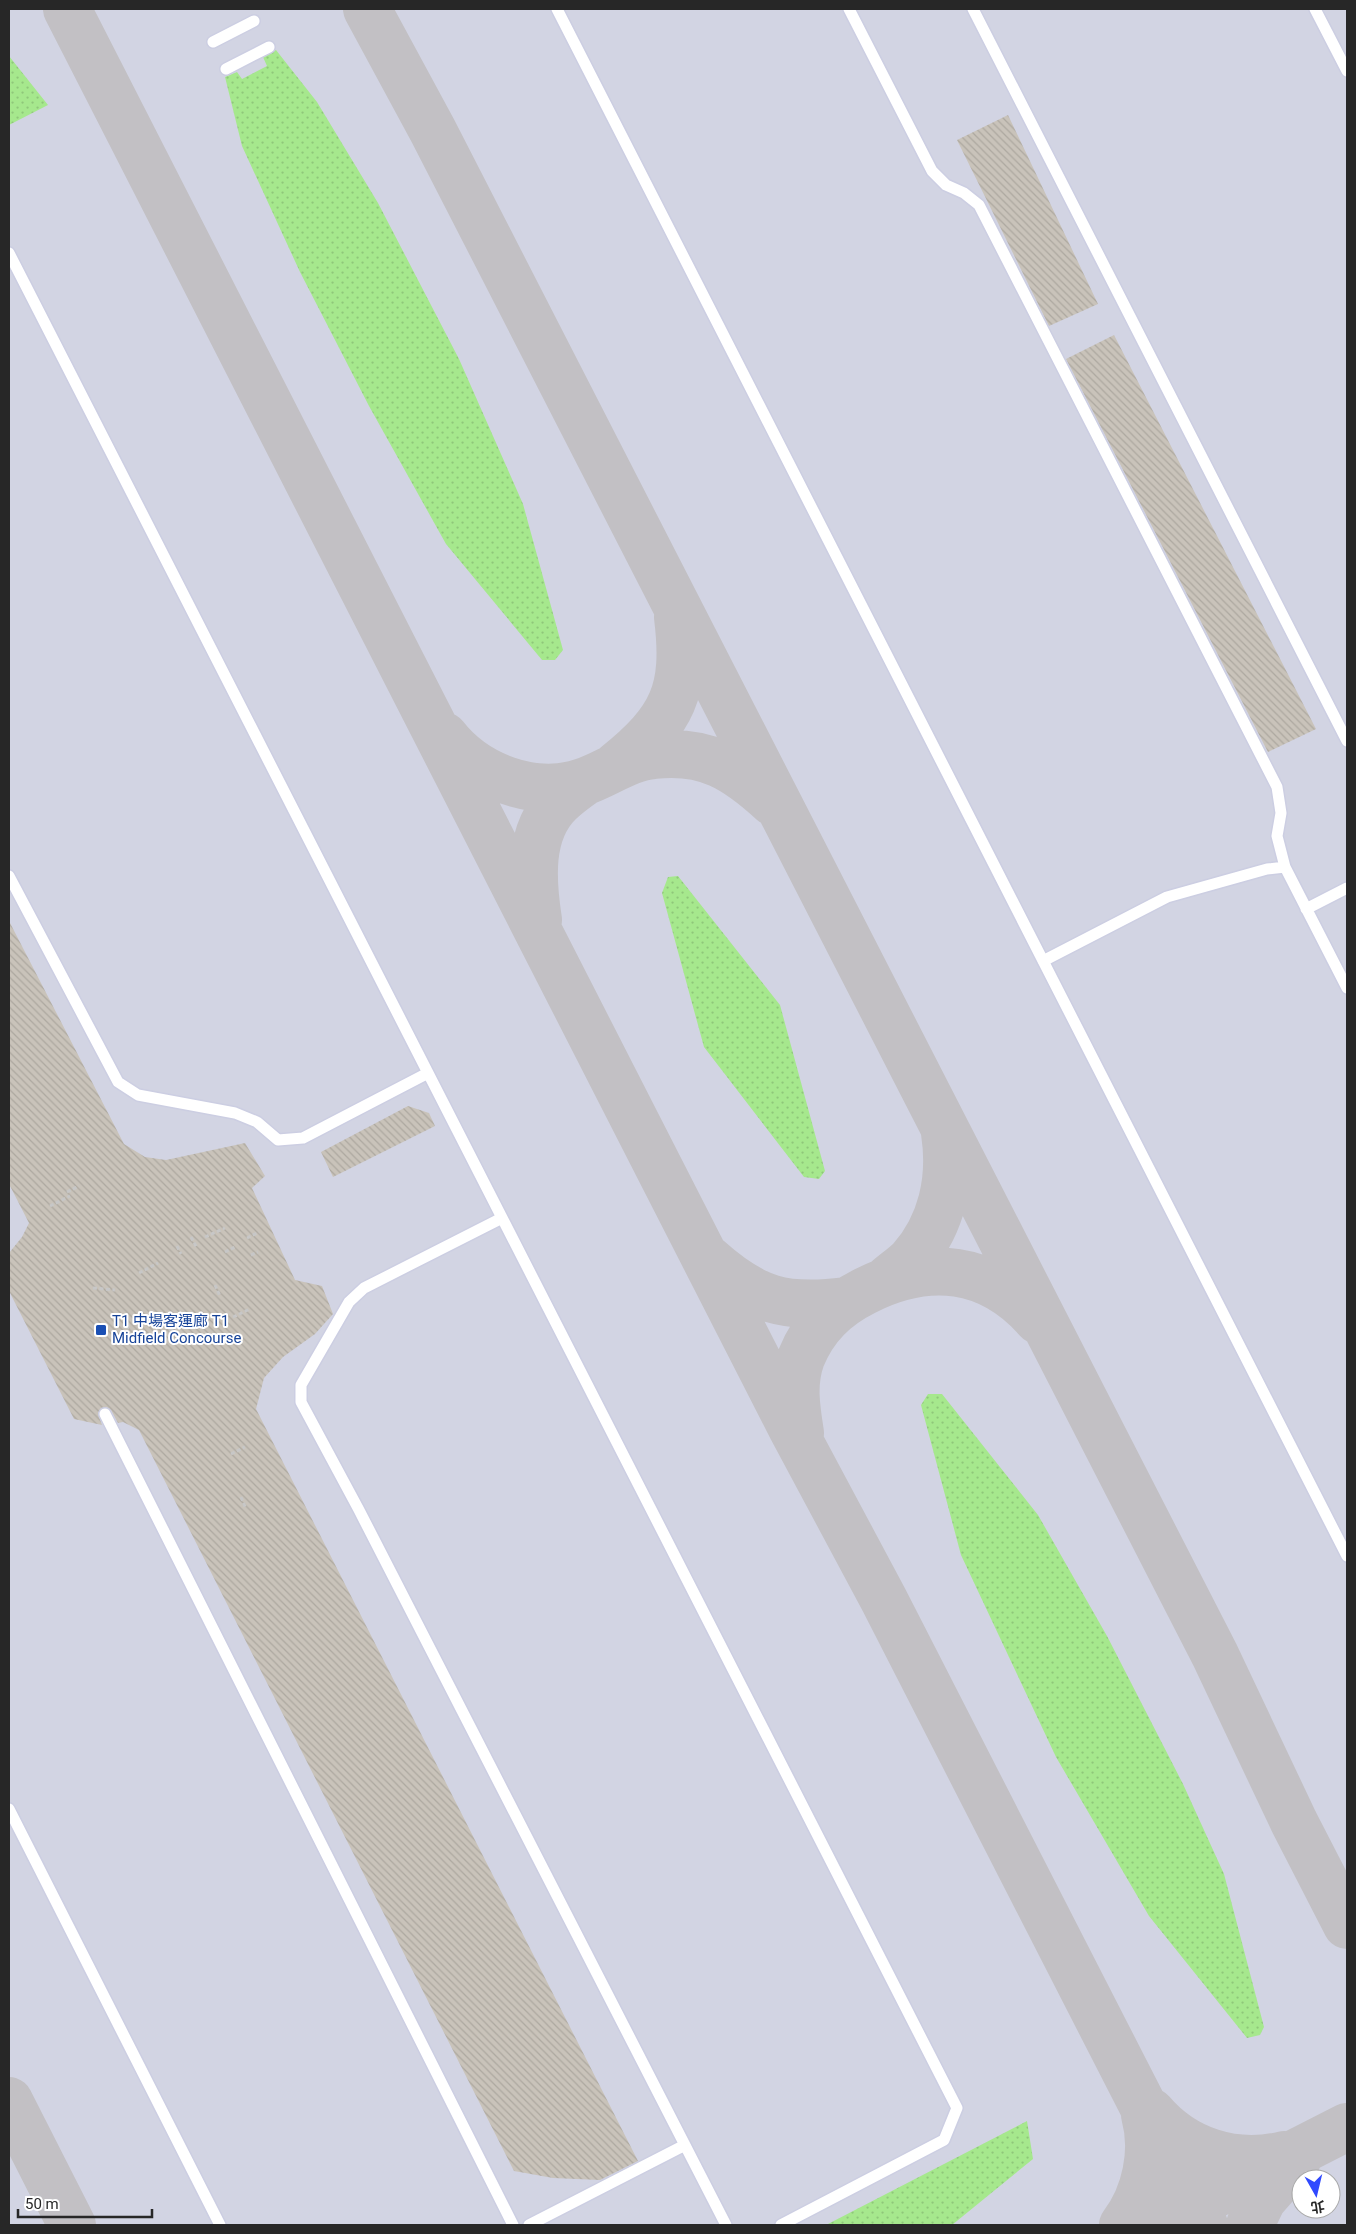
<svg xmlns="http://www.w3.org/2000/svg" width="1356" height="2234" viewBox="0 0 1356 2234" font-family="Roboto,'Noto Sans TC',sans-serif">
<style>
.airport{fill:#d2d4e3;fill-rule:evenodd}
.grass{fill:url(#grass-dots)}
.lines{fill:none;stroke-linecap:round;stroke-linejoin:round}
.taxiway{stroke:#c2c0c4;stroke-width:48}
.building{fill:url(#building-back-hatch)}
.lane-casing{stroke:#cccee2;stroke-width:14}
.path{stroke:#c7c7c7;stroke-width:3;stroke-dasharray:4 2.5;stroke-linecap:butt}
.lane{stroke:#fff;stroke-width:11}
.transit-dot{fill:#1a4fb4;stroke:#fff;stroke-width:2}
.labels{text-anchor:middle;stroke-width:4;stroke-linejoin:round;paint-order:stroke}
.transit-label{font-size:15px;fill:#164399;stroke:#fff;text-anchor:start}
</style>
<defs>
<pattern id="grass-dots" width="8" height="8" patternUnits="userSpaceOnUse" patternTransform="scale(1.25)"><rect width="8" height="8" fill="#a6e88d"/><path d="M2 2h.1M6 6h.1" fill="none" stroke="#8fc77a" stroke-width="1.8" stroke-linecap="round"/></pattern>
<pattern id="building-back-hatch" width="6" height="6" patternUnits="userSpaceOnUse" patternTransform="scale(1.25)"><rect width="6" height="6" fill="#c9c3ba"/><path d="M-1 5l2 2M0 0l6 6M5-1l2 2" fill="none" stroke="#ada8a0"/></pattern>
</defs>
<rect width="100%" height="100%" fill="#ebe4d6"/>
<path class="airport" d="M9,9H1347V2225H9ZM1301,2179H1331V2209H1301Z"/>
<path class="grass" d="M276,50L317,102L378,203L459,359L523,504L563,650L555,660H542L446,544L369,406L300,272L242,146L225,77L237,72L242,79L267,66L263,57Z
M9,56L48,105L9,125Z
M678,876L780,1005L825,1171L819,1179L804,1177L704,1047L662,893L668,877Z
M928,1394H942L1038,1515L1107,1636L1183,1784L1224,1874L1264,2027L1260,2035L1247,2038L1149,1916L1056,1757L961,1555L921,1405Z
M1027,2121L1033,2159L952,2225H826Z"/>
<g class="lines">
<path class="taxiway" d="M67,9L792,1428L884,1600L1204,2225
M367,9L433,131L1215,1655L1294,1822L1347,1925
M444,736C475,776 534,799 583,782C607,774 628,757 654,755C706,749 736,768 773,802
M616,766C673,720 687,691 678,617
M538,920C532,881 528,832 559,802C567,794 576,788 584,782
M708,1259C755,1301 785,1309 846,1301
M887,1280C895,1273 904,1267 911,1260C942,1225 952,1179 945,1133
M800,1433C796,1408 792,1383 801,1358C814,1326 835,1306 865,1291C928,1259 990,1265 1038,1320
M9,2101L72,2225
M1151,2112C1184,2151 1234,2167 1284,2155
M1123,2225C1146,2195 1155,2151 1145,2115
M1154,2225L1347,2127
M1250,2225L1262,2200L1297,2160"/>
</g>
<path class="building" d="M1008,115L1098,304L1049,326L957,140Z
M1114,335L1316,729L1268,752L1066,359Z
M9,921L124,1144L145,1157L166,1160L245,1143L265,1176L252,1188L295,1280L322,1286L333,1314L315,1334L283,1357L264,1378L256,1409L638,2161L600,2180L553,2178L514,2171L139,1430L123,1422L118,1423L111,1410L106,1407L101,1408L98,1413L102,1425L74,1419L10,1293L9,1253L22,1237L29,1223L9,1184Z
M408,1106L429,1113L435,1126L333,1177L321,1152Z"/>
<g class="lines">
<g class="lane-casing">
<path id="lane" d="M557,9L1347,1556
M849,9L932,171L946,185L964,193L979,205L1277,787L1281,813L1277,836L1285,867L1347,988
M973,9L1347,741
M1315,9L1347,71
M213,42L254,21
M226,69L269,47
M9,253L957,2108L944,2140L781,2225
M9,876L118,1082L138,1095L235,1113L257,1122L278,1140L303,1138L428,1073
M1306,909L1347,888
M1043,961L1167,897L1267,869L1285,867
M502,1218L364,1288L349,1302L301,1385V1402L359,1510L726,2225
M105,1414L513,2225
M9,1809L220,2225
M529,2225L685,2145"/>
</g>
<path class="path" d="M67,1192L79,1186
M50,1206L70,1196
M191,1237L197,1248
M205,1237L225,1228
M247,1238L259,1232
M177,1246L181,1254
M225,1252L235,1247
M251,1255L258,1252
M139,1273L158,1263
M215,1285L220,1296
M93,1288L115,1290
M233,1317L250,1309
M169,1331L178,1327
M123,1341L129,1324
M231,1454L245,1447
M241,1497L246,1509"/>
<use href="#lane" class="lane"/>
</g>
<rect class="transit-dot" x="95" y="1324" width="12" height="12" rx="2.5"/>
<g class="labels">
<g class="transit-label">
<text x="112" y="1326">T1 中場客運廊 T1<tspan x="112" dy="17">Midfield Concourse</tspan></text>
</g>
</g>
<rect width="1356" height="2234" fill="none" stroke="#272727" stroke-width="20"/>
<g transform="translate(1316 2194) rotate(172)"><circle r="24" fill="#ffffff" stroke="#a9a9a9"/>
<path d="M0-4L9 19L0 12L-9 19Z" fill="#3049ff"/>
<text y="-8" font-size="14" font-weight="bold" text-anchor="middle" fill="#272727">北</text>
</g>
<path d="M18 2209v8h134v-8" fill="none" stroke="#272727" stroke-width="2.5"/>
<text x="25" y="2209" font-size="15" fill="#272727" stroke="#ffffff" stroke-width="4" paint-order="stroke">50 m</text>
</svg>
